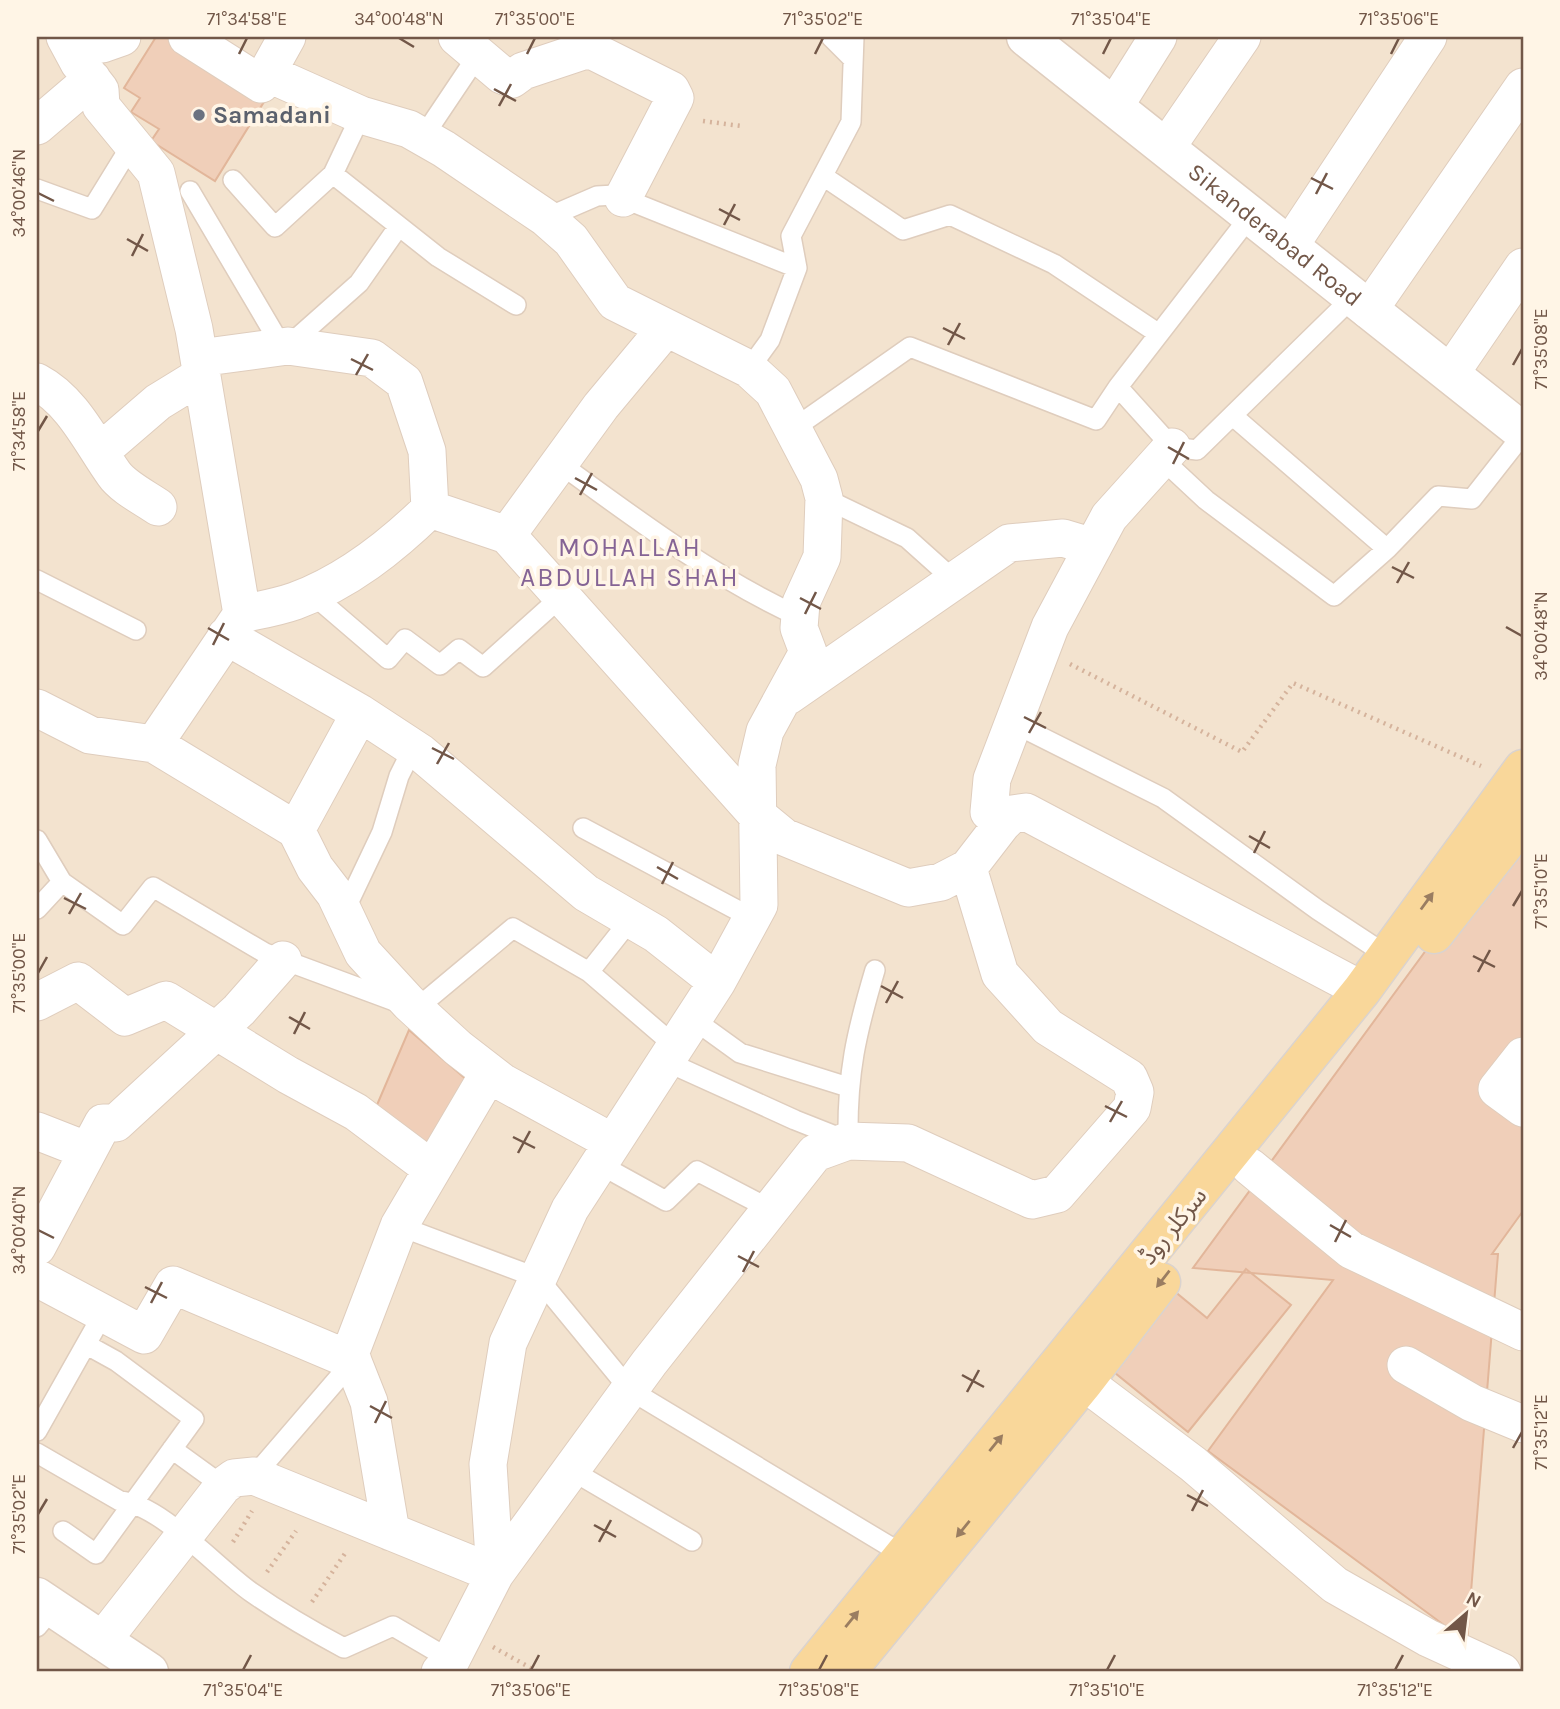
<svg xmlns="http://www.w3.org/2000/svg" width="1560" height="1709" viewBox="0 0 1560 1709" font-family="Karla,'Noto Sans Arabic',sans-serif">
<style>
.residential{fill:#f3e3cf}
.building{fill:#f0cfb9;stroke:#e2b69a;stroke-width:2}
.lines{fill:none;stroke-linecap:round;stroke-linejoin:round}
.service-casing{stroke:#dfcdbd;stroke-width:22}
.minor-casing{stroke:#dfcdbd;stroke-width:39}
.tertiary-casing{stroke:#dfcdbd;stroke-width:41}
.primary-casing{stroke:#dad3cf;stroke-width:41}
.path{stroke:#d5b39c;stroke-width:4.5;stroke-dasharray:2 5;stroke-linecap:butt}
.service{stroke:#fff;stroke-width:19}
.minor{stroke:#fff;stroke-width:37}
.tertiary{stroke:#fff;stroke-width:38}
.primary{stroke:#f9d79a;stroke-width:38}
.oneway{fill:#9a7d61}
.ticks{fill:none;stroke:#725748;stroke-width:2.5}
.worship-dot{fill:#6b7280;stroke:#fff5e6;stroke-width:2.5}
.labels{text-anchor:middle;stroke-width:7;stroke-linejoin:round;paint-order:stroke}
.worship-label{font-size:24px;font-weight:bold;fill:#5b616d;stroke:#fff5e6;text-anchor:start}
.street-label{font-size:24px;fill:#725748;stroke:#fff5e6}
.neighbourhood-label{font-size:26px;letter-spacing:2px;fill:#856495;stroke:#fff5e6}
.neatline{fill:none;stroke:#725748;stroke-width:2.5}
.ticks-label{font-size:18px;text-anchor:middle;fill:#725748}
</style>
<rect width="100%" height="100%" fill="#fbf1e1"/>
<path class="residential" d="M37,37H1523V1672H37Z"/>
<path class="building" d="M156,37H170L267,97L215,181L151,141L159,129L131,112L140,98L124,88Z
M1523,818V1211L1492,1254H1498L1467,1642L1208,1451L1333,1280L1193,1268Z
M409,1030L467,1080L430,1149L374,1112Z
M1246,1269L1291,1305L1188,1432L1104,1364L1168,1286L1207,1318Z"/>
<g class="lines">
<g class="service-casing">
<path id="service" d="M831,37L853,59
M361,115L333,174L438,257L516,305
M423,137L478,55
M823,176L903,230L950,215L1054,264L1159,334
M233,180L275,227L333,174
M37,189L92,209L132,144
M190,191L282,347
M1251,215L1118,387L1172,447L1197,450L1353,297
M546,218L597,196L615,195L797,268
M288,346L359,283L399,226
M749,369L770,340L797,268L791,236L851,122L854,37
M1233,416L1387,549
M793,429L910,347L1096,420L1118,387
M1162,459L1206,500L1334,596L1387,549L1438,496L1472,499L1523,434
M559,463C636,519 714,578 800,617
M824,498L907,538L955,581
M37,580L136,630
M311,593L388,659L405,639L440,665L459,649L483,667L562,596
M1013,723L1163,798L1318,910L1388,956
M583,828L752,918
M37,840L62,882
M37,909L62,882L123,925L153,887L265,953L416,1009L513,928L589,972
M343,914L382,832L399,776L413,748
M631,919L589,972L675,1046
M693,1019L740,1053L848,1087
M665,1061L795,1120L848,1141C847,1073 856,1034 875,970
M599,1164L666,1201L697,1171L770,1209
M399,1226L538,1278L630,1390L904,1555
M37,1431L103,1314
M172,1449L223,1486
M37,1453L120,1501C160,1504 217,1568 251,1592C281,1613 312,1631 344,1648L393,1626L451,1660
M571,1470L692,1541
M254,1476L353,1361
M63,1531L96,1554L194,1419L116,1361L87,1345
M37,1627L53,1608"/>
</g>
<g class="minor-casing">
<path id="minor" d="M65,37L79,63L100,90L101,106L156,173L194,329L242,614
M457,37L502,75L512,79L523,71L583,51H593L671,90L675,98L623,198
M71,48L102,44L122,37
M267,73L287,37
M1114,107L1158,37
M37,126L92,79
M1166,148L1242,37
M1289,247L1428,37
M1369,310L1523,87
M199,358L288,346L372,358L404,382L427,451L430,509
M1450,374L1523,267
M37,382C73,401 91,442 114,474C123,487 145,498 158,507
M101,451L158,402L202,375
M507,535L601,406L666,328
M226,636L360,713L296,830
M788,696L1009,543L1063,538L1093,547
M37,708L90,735L154,744L242,614C260,610 278,607 295,601C347,582 391,547 430,509L507,535L756,814L784,837L908,888L941,882L968,868L1002,824L1012,814L1026,812L1362,990
M360,713L421,753L586,893L656,934L717,982
M154,744L296,830L315,868L335,894L363,953L409,1003L458,1048L502,1082L612,1142
M1002,824L989,812L992,779L1050,627L1109,517L1172,447
M37,1002L78,981L125,1017L166,1000L288,1075L356,1112L432,1169
M1523,1056L1497,1089L1523,1108
M37,1131L88,1151
M1250,1167L1351,1250L1523,1332
M37,1247L103,1123H116L239,1010L283,960
M37,1278L144,1335L173,1285L353,1361
M1406,1365L1472,1403L1523,1424
M1084,1382L1193,1464L1335,1585L1428,1638L1502,1672
M391,1532L369,1402L350,1354L399,1226L489,1073
M102,1641L223,1486L234,1478L254,1476L495,1574L488,1464L508,1343L570,1209L717,982L759,905L757,765L765,731L808,652L799,628L801,603L822,557L824,498L819,479L773,391L749,369L615,302L571,240L546,218L444,149L409,129L361,115L267,73L261,84L187,37
M440,1672L451,1660L495,1574L649,1363L815,1153L848,1141L908,1143L1032,1200L1057,1194L1132,1108L1135,1092L1129,1078L1048,1027L1000,974L968,868"/>
</g>
<g class="tertiary-casing">
<g id="tertiary">
<path id="s1" d="M1026,37L1523,432"/>
<path d="M37,1597L149,1672"/>
</g>
</g>
<g class="primary-casing">
<path id="primary" d="M1434,934L1523,821
M809,1672L1362,990L1523,769
M846,1672L1084,1382L1161,1282"/>
</g>
<path class="path" d="M703,121L741,126
M1070,664L1242,752L1293,683L1481,766
M233,1542L252,1511
M267,1572L296,1531
M312,1602L346,1552
M493,1647L538,1672"/>
<use href="#service" class="service"/>
<use href="#minor" class="minor"/>
<use href="#tertiary" class="tertiary"/>
<use href="#primary" class="primary"/>
</g>
<defs><path id="oneway-solid" d="M-6-.8H1V-3.2L6.5 0L1 3.2V.8H-6Z" transform="scale(1.75)"/></defs>
<g class="oneway">
<use href="#oneway-solid" transform="translate(1427 901) rotate(-54)"/>
<use href="#oneway-solid" transform="translate(1163 1279) rotate(128)"/>
<use href="#oneway-solid" transform="translate(996 1443) rotate(-51)"/>
<use href="#oneway-solid" transform="translate(963 1529) rotate(129)"/>
<use href="#oneway-solid" transform="translate(852 1619) rotate(-51)"/>
</g>
<path class="ticks" d="M399,38L414,47M239,54L247,38M527,54L535,38M815,54L823,38M1103,54L1111,38M1391,54L1399,38M494,89L516,101M499,106L511,84M1311,178L1333,189M38,193L54,201M1316,194L1327,173M719,209L740,220M724,225L735,204M127,239L148,251M132,256L143,234M943,328L965,339M948,345L960,323M351,359L373,370M1513,365L1522,349M356,375L368,354M38,431L47,416M1168,447L1189,459M1173,464L1184,442M575,478L597,490M580,495L592,473M1392,567L1414,578M1397,583L1409,562M800,598L821,609M805,614L816,592M1506,627L1522,636M208,628L229,640M213,645L224,623M1024,717L1046,728M1029,733L1041,712M432,748L454,759M437,764L449,743M1249,836L1270,848M1254,853L1265,831M657,867L678,879M662,884L673,862M64,898L86,909M1513,906L1522,891M69,914L81,893M1473,956L1495,967M1478,972L1490,950M38,973L47,957M881,986L903,998M886,1003L898,981M289,1017L310,1029M294,1034L305,1012M1105,1106L1127,1117M1110,1122L1122,1101M513,1137L535,1148M518,1153L530,1131M1330,1225L1351,1237M38,1230L54,1238M1335,1242L1346,1220M738,1256L759,1267M743,1272L754,1251M145,1287L167,1298M151,1303L162,1282M962,1375L984,1387M967,1392L979,1370M370,1406L392,1418M375,1423L386,1401M1513,1448L1522,1432M1187,1495L1208,1506M1192,1511L1203,1490M38,1514L47,1499M594,1525L616,1537M599,1542L611,1520M243,1670L251,1655M531,1670L539,1655M819,1670L827,1655M1107,1670L1115,1655M1395,1670L1403,1655"/>
<circle class="worship-dot" cx="199" cy="115" r="7"/>
<g class="labels">
<g class="worship-label">
<text x="213" y="123">Samadani</text>
</g>
<g class="street-label">
<text dy="8" stroke="none"><textPath href="#s1" startOffset="318">Sikanderabad Road</textPath></text>
<text transform="translate(1173 1226) rotate(-51)" y="8">سرکلر روڈ</text>
</g>
<g class="neighbourhood-label">
<text x="630" y="556">MOHALLAH<tspan x="630" dy="30">ABDULLAH SHAH</tspan></text>
</g>
</g>
<rect width="1560" height="1709" fill="none" stroke="#fff5e6" stroke-width="77"/>
<g transform="translate(1466 1614) rotate(28)" stroke="#fff5e6" stroke-width="5" paint-order="stroke">
<path d="M0-5L12 26L0 18L-12 26Z" fill="#725748"/>
<text y="-10" font-size="19" font-weight="bold" text-anchor="middle" fill="#725748">N</text>
</g>
<rect x="38" y="38" width="1484" height="1632" class="neatline"/>
<g class="ticks-label">
<text x="247" y="25">71°34'58"E</text>
<text x="399" y="25">34°00'48"N</text>
<text x="535" y="25">71°35'00"E</text>
<text x="823" y="25">71°35'02"E</text>
<text x="1111" y="25">71°35'04"E</text>
<text x="1399" y="25">71°35'06"E</text>
<text transform="translate(19 193) rotate(-90)" y="6">34°00'46"N</text>
<text transform="translate(1541 349) rotate(-90)" y="6">71°35'08"E</text>
<text transform="translate(19 431) rotate(-90)" y="6">71°34'58"E</text>
<text transform="translate(1541 636) rotate(-90)" y="6">34°00'48"N</text>
<text transform="translate(1541 891) rotate(-90)" y="6">71°35'10"E</text>
<text transform="translate(19 973) rotate(-90)" y="6">71°35'00"E</text>
<text transform="translate(19 1230) rotate(-90)" y="6">34°00'40"N</text>
<text transform="translate(1541 1432) rotate(-90)" y="6">71°35'12"E</text>
<text transform="translate(19 1514) rotate(-90)" y="6">71°35'02"E</text>
<text x="243" y="1696">71°35'04"E</text>
<text x="531" y="1696">71°35'06"E</text>
<text x="819" y="1696">71°35'08"E</text>
<text x="1107" y="1696">71°35'10"E</text>
<text x="1395" y="1696">71°35'12"E</text>
</g>
</svg>
